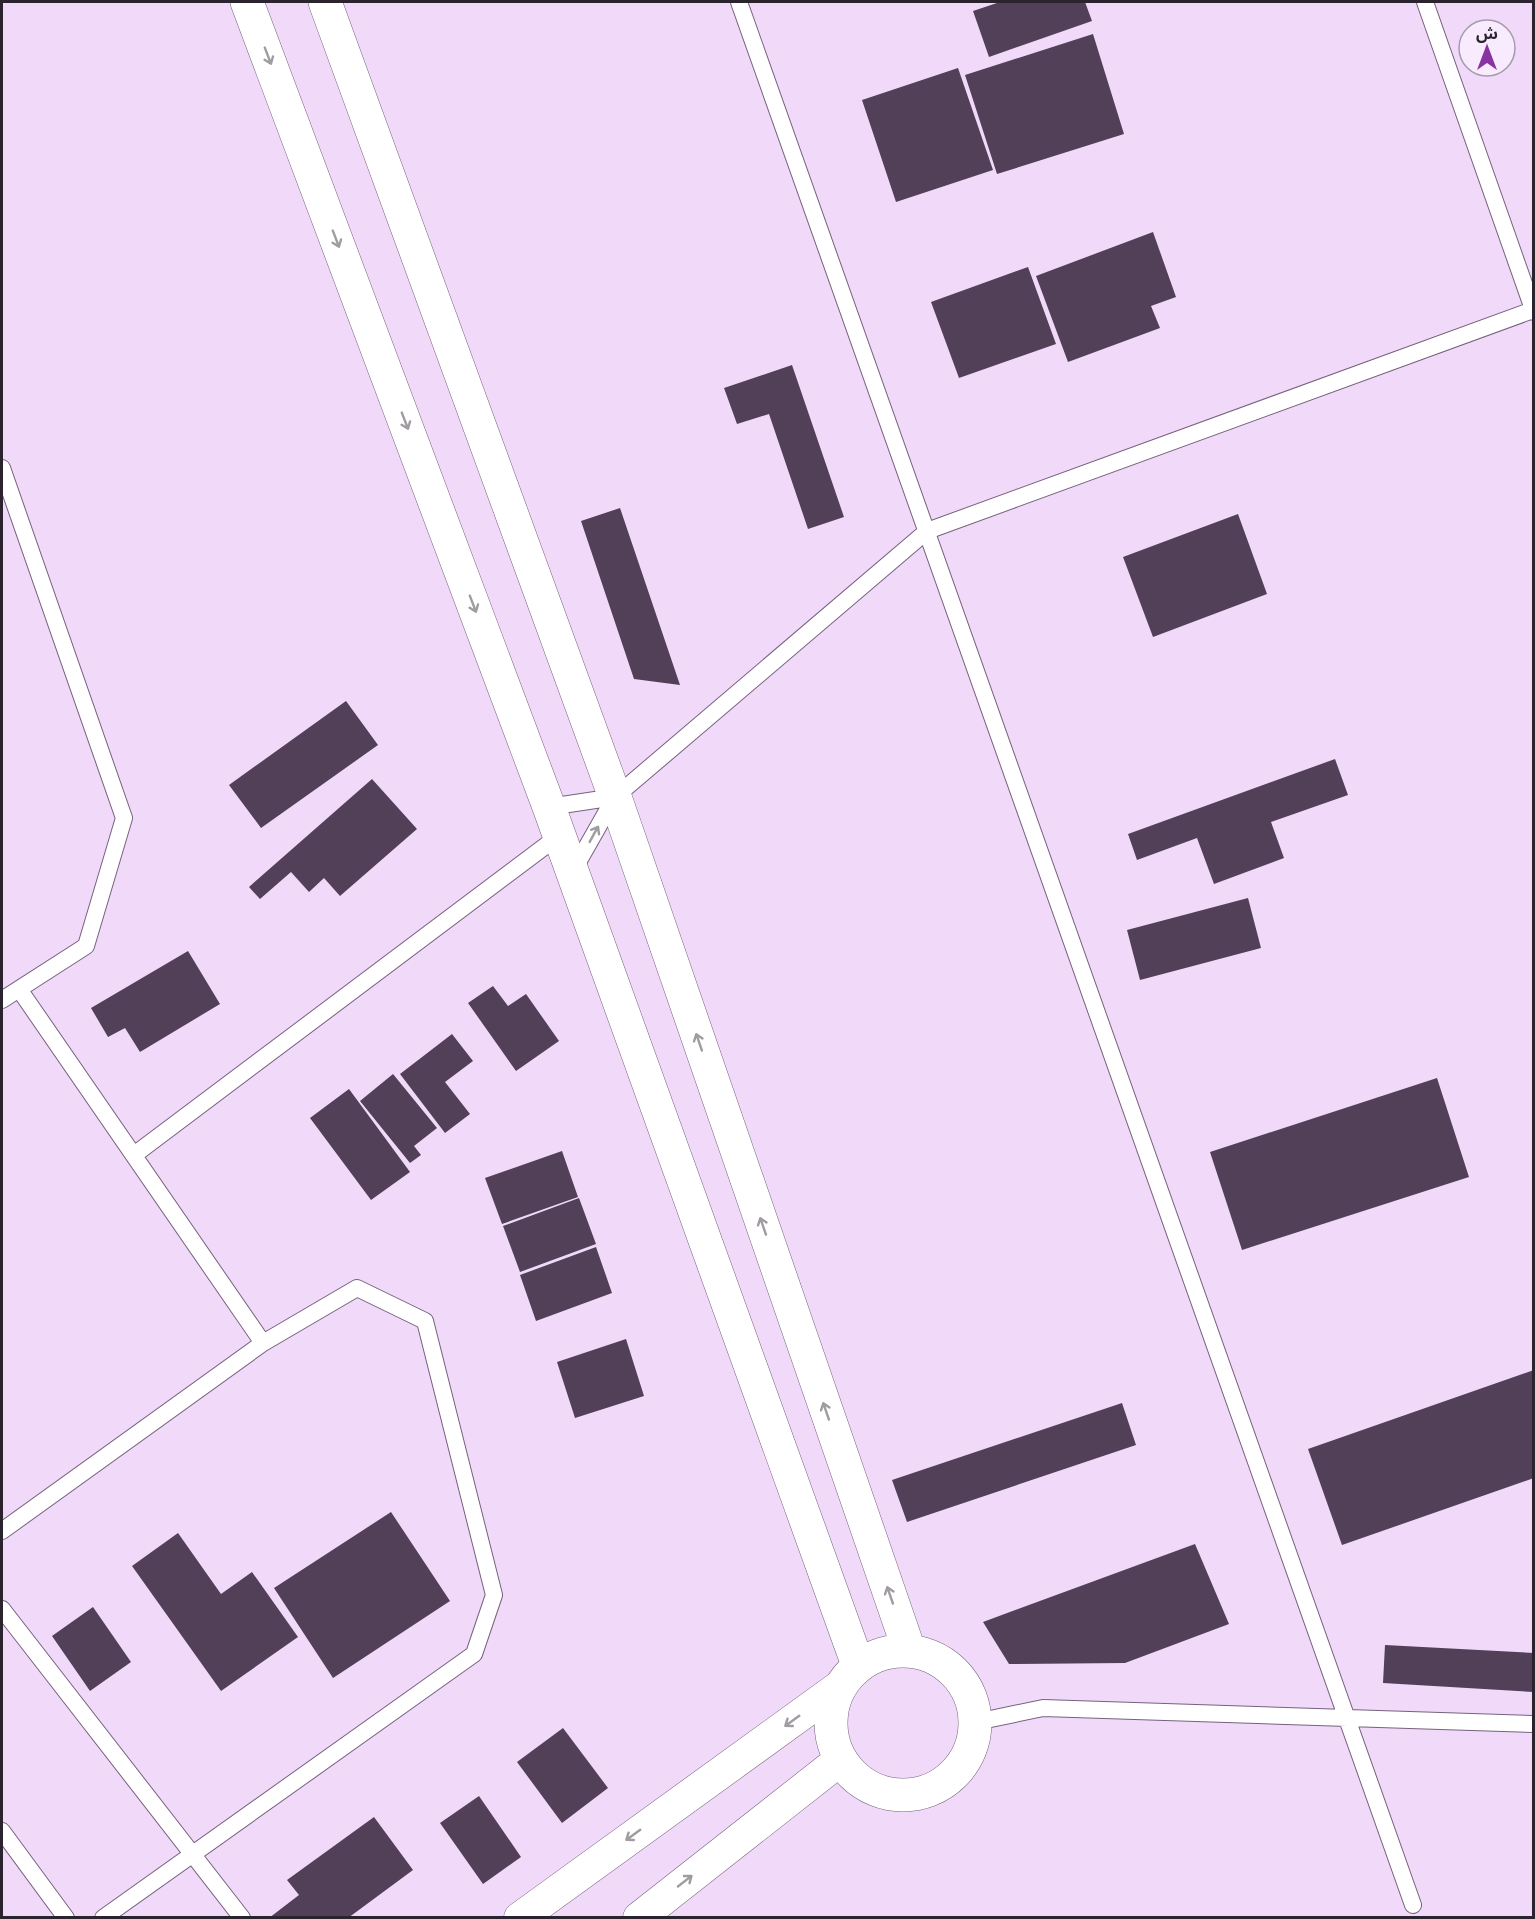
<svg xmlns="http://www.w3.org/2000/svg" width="1535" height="1919" viewBox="0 0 1535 1919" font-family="Commissioner,'Noto Sans Arabic',sans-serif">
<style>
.building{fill:#523f58}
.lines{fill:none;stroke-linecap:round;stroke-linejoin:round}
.lane-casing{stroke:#76627d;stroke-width:18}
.street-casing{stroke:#76627d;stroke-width:33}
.secondary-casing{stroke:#76627d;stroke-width:34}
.lane{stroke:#fff;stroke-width:16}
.street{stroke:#fff;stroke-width:32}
.secondary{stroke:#fff;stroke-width:33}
.oneway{stroke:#a09ca1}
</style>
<rect width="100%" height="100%" fill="#f1daf9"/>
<path class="building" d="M1000,2H1085L1092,21L989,57L973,11Z
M1093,34L1124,134L997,174L965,75Z
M958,68L993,170L896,202L862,100Z
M1153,232L1176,297L1151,306L1160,328L1068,362L1036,276Z
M1028,267L1056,344L959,378L931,302Z
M792,365L844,517L808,529L769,414L737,424L724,388Z
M620,508L680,685L634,679L581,521Z
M1238,514L1267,594L1153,637L1123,557Z
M346,701L378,745L261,828L229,785Z
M1335,759L1348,795L1271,822L1284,858L1214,884L1197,838L1137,860L1128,834Z
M372,779L417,829L340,896L324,878L309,892L291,872L260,899L249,887Z
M1248,898L1261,948L1140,980L1127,930Z
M188,951L220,1004L140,1052L125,1028L108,1037L91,1008Z
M493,986L508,1006L526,994L559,1041L516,1071L468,1003Z
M452,1034L473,1061L445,1082L470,1114L445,1133L400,1074Z
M393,1074L437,1128L414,1146L421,1155L410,1163L360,1101Z
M1437,1078L1469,1177L1242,1250L1210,1152Z
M349,1089L410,1172L371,1200L310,1118Z
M562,1151L578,1197L502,1224L485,1178Z
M579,1198L596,1244L520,1272L503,1226Z
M596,1247L612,1293L536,1321L520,1275Z
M626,1339L644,1396L575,1418L557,1362Z
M1534,1370V1478L1342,1545L1308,1449Z
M1122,1403L1136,1445L907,1522L892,1480Z
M391,1512L450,1601L333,1678L274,1588Z
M178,1533L221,1594L252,1572L298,1637L221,1691L132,1566Z
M1195,1544L1229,1624L1125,1663L1009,1664L983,1622Z
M93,1607L131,1662L90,1691L52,1636Z
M1385,1645L1534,1653V1692L1383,1683Z
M563,1728L608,1788L562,1823L517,1762Z
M479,1796L521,1857L483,1884L440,1823Z
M374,1817L413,1870L348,1918H269L299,1895L287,1880Z"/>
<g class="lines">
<g class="lane-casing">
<path id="lane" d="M739,2L1413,1905
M1425,2L1534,312
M2,468L124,818L86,946L2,1000
M549,807L615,797
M573,871L615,797L927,531L1533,310
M134,1155L560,835
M2,1531L263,1343L19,989
M2,1609L242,1918
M976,1722L1043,1708L1534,1724
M2,1831L66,1918
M103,1918L474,1654L494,1595L425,1321L357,1288L263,1343"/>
</g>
<g class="street-casing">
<path id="street" d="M520,1918L839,1687
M639,1918L840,1760"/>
</g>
<g class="secondary-casing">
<path id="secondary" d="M247,2L549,807L858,1665
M325,2L615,797L909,1650
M831 1723a72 72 0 1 1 144 0a72 72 0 1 1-144 0Z"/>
</g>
<use href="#lane" class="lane"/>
<use href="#street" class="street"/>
<use href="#secondary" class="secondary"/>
</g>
<defs><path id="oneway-shaft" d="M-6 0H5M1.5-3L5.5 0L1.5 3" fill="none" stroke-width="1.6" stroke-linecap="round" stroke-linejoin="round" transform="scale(1.5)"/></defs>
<g class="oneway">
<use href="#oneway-shaft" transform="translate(268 56) rotate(69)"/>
<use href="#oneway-shaft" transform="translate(336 239) rotate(69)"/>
<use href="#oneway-shaft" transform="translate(405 421) rotate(69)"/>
<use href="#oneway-shaft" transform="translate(473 604) rotate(69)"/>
<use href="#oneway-shaft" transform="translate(594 834) rotate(-61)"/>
<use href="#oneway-shaft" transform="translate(699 1042) rotate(-109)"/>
<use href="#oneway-shaft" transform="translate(763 1226) rotate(-109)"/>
<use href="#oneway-shaft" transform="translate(826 1411) rotate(-109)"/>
<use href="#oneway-shaft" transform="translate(890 1595) rotate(-109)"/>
<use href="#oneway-shaft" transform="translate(792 1721) rotate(144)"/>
<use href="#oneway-shaft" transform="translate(633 1835) rotate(144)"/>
<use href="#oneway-shaft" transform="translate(685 1881) rotate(-38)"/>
</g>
<rect width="1535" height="1919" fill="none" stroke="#2b232e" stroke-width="6"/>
<g transform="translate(1487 48)"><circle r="28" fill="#f9ebfe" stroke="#a79bab" stroke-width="1.5"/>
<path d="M0-4.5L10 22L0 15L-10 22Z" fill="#8833a1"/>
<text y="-9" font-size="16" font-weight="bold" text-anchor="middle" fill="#2b232e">ش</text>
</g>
</svg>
